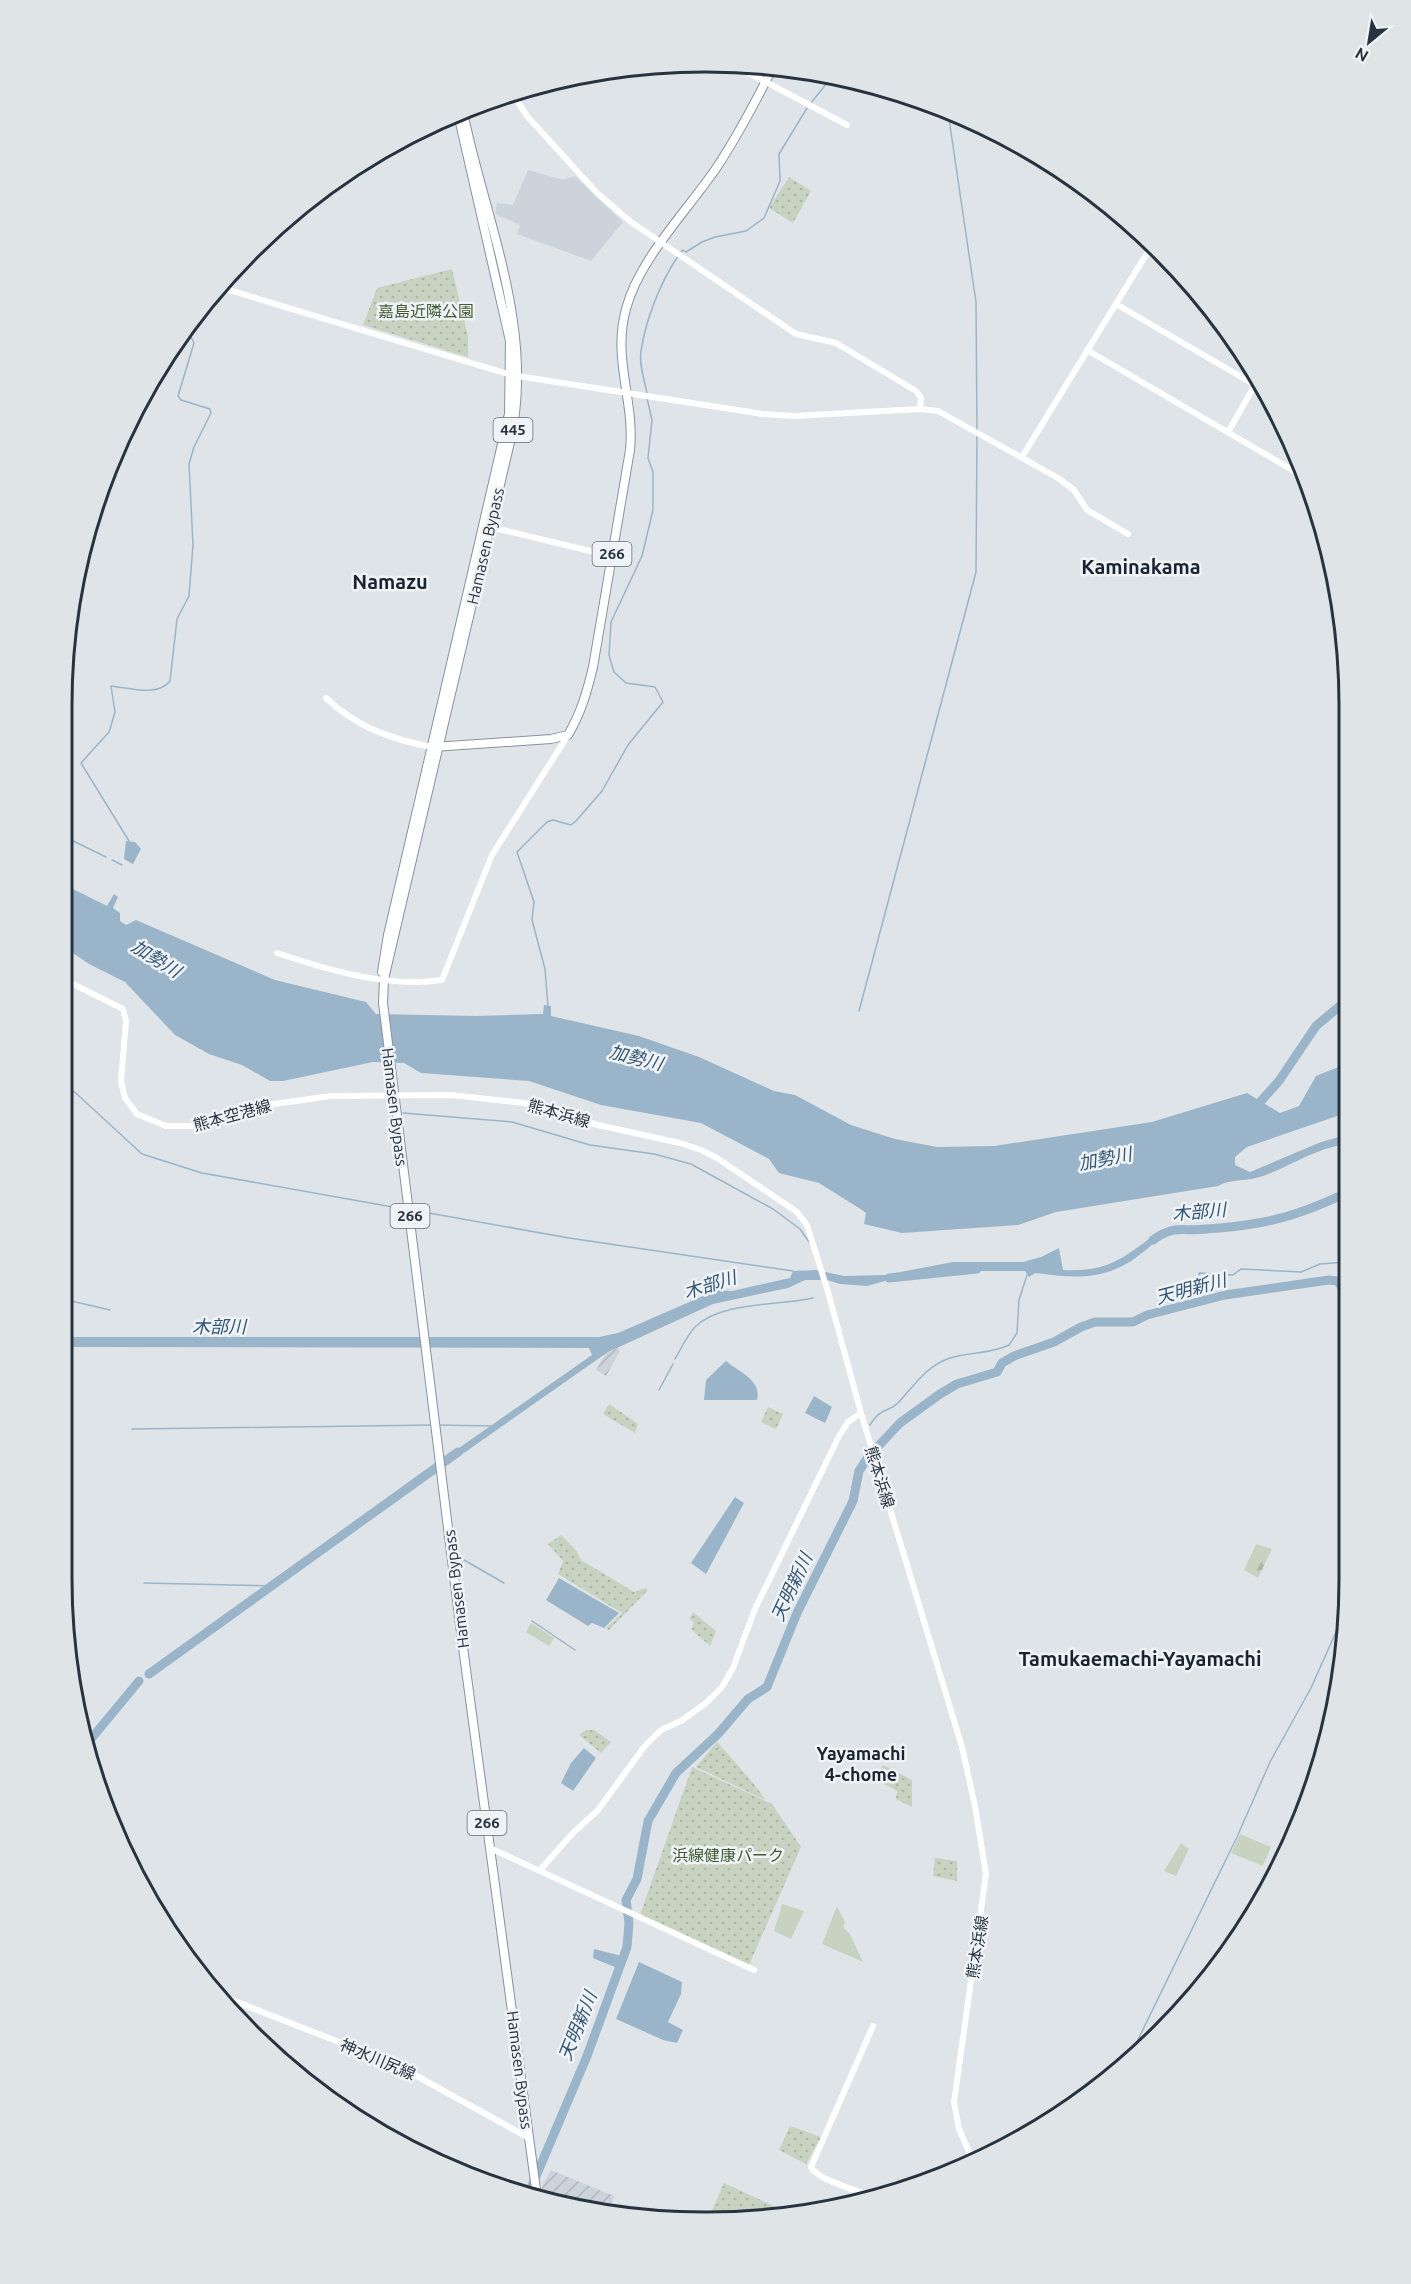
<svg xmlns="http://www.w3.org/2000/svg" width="1411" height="2284" viewBox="0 0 1411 2284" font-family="Ubuntu,'Noto Sans JP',sans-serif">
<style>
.built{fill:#cdd3db}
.industrial{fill:url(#industrial-furrows)}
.grass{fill:#c7d3c0}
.forest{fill:url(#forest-firs)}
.park{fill:url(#park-dots)}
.water{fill:#9ab5c9}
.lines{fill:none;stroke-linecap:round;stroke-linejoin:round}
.stream{stroke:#9ab5c9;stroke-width:1.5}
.river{stroke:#9ab5c9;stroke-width:9}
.highway-casing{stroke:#87929f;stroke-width:10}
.secondary{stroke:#fff;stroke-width:6}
.highway{stroke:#fff;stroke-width:8}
.labels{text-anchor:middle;stroke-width:5;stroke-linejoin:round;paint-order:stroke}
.shield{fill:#eff3f6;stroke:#646d77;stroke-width:1.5}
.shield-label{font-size:15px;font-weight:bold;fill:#283340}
.park-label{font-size:16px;fill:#405c35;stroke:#eff3f6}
.street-label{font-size:16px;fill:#283340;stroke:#eff3f6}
.water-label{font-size:18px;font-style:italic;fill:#325574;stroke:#eff3f6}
.neighbourhood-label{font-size:18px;font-weight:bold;fill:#1a2431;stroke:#eff3f6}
.quarter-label{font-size:20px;font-weight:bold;fill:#1a2431;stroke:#eff3f6}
.rim{fill:none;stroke:#283340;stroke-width:3}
</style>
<defs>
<pattern id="industrial-furrows" width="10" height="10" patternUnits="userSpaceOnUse" patternTransform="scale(1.5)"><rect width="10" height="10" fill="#cdd3db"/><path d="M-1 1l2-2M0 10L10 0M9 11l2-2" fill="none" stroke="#b0b6bd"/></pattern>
<pattern id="forest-firs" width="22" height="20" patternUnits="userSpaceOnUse" patternTransform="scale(1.5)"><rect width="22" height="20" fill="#c7d3c0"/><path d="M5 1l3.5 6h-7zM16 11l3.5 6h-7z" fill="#abb6a6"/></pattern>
<pattern id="park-dots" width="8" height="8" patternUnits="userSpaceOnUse" patternTransform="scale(1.5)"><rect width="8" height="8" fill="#c7d3c0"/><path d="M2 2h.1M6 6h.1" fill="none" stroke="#abb6a6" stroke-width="1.8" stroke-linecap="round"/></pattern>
</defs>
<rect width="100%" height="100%" fill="#dfe4e9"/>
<path class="built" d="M528,170L563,180L575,176L623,222L591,261L517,234L520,225L495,214L497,203L513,205Z"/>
<path class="industrial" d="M618,1348L620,1351L606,1376L596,1370L606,1353Z
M551,2170L614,2196L608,2214L544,2199L542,2186Z"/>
<path class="grass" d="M531,1623L554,1638L549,1646L526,1632Z
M1240,1834L1271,1847L1263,1866L1231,1853Z
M1181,1843L1189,1849L1176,1876L1164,1871Z
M782,1904L804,1911L791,1939L774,1931Z
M837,1906L845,1922L843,1927L850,1934L863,1962L822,1944Z"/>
<path class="forest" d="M1256,1544L1272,1549L1258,1578L1244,1570Z"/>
<path class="park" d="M789,177L811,191L793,223L769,208Z
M452,269L468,336V357L363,325L377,288Z
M609,1404L638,1424L635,1433L603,1414Z
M768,1407L783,1414L776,1429L761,1422Z
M561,1535L576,1550L581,1560L634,1592L645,1588L648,1590L609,1630L606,1628L622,1613L558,1574L563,1561L548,1544Z
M693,1612L716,1631L710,1646L691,1629L694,1623L690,1619Z
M586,1730H594L611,1742L601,1753L579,1735Z
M717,1742C725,1750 762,1792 765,1800L696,1767Z
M883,1765L912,1780V1807L896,1799L897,1791L874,1778Z
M692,1767L772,1804L801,1847L749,1965L640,1915Z
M935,1858L957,1861V1881L933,1876Z
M790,2126L821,2137L806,2164L779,2150Z
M724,2183L776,2207L771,2218L707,2222Z"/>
<path class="water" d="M126,841L135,842L141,849L133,864L124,859Z
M67,886L107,906L114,894L118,897L113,908L120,913V921L126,925L136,920L275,980L366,1002L376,1014L476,1016L543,1014L544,1005L551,1006V1016L639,1036L699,1057L774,1091L795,1095L851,1125L895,1139L937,1147L994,1146L1152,1122L1247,1093L1280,1113L1299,1106L1316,1076L1346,1064V1113L1247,1147L1235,1157V1165L1250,1172L1321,1142L1346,1135V1144C1314,1149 1293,1165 1263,1176C1247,1182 1232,1178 1218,1186L1056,1212L1018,1225L902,1233L864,1224L866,1213L862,1210L819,1183L779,1173L769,1159L701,1123L601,1105L529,1081L421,1073L404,1063L373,1062L283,1081H270L242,1065L209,1054L175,1035L125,982L89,964L67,949Z
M1161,1230L1163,1237C1150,1245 1139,1257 1126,1264C1096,1281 1068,1277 1035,1273L1029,1277L1025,1271H921L867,1286L840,1284L827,1280H805L788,1288L713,1304L608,1352L451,1462L449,1455L592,1355L589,1348L67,1347V1337H599L618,1333L717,1290L732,1291L790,1278L793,1271L816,1270L844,1276L885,1275L953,1262H1023L1041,1257L1059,1248L1063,1270C1111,1272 1124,1257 1161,1230Z
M726,1361C739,1372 762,1380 757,1400H704L706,1380Z
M814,1396L832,1407L825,1423L805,1413Z
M735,1497L744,1503L706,1574L691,1563Z
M559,1578L619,1613L604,1628L592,1623L588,1626L546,1600Z
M584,1748L596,1758L573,1791L561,1783L571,1763Z
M594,1949L622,1956L617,1968L593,1958Z
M639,1962L682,1982L681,1994L668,2022L683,2030L677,2043L663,2040L616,2019Z"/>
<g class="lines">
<path class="stream" d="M810,104L832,77
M948,112L976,302L977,430
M681,252L683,250L686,252L702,242L715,237L746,231L764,218L780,181L779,154L807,108
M647,393C644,379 639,365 641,351C646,319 660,283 678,256
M67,838L106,857
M129,841L81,763L109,732L115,712L111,686C130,688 158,697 170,681L177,619L189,596L193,545L189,464L194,447L211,413L210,409L181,400L178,396L194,343L188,331
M112,860L122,865
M548,1007L545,969L532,920L534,902L517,852L547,822L553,820L571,825L576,821L602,791L628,745L663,702L655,687L626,683L614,672L609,655L611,622L642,556L653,510V472L648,458L652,420L647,398
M859,1011L976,572L977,435
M67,1085L142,1154L202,1173L404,1209
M403,1113L512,1122L590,1145L654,1154L691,1164L773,1209L800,1229L809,1242
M412,1210L569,1238L793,1271
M67,1300L110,1310
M1202,1301L1199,1273L1233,1275L1241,1269L1301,1272L1320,1264L1346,1262
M675,1359C681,1349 687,1335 695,1327C722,1301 778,1306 813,1298
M659,1390L673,1364
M438,1425L493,1426
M870,1425C882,1406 888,1413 898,1403C914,1386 926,1366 950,1358C969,1352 991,1354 1009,1345L1017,1333L1019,1300L1027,1275
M132,1429L433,1425
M464,1560L504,1583
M144,1583L273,1586
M532,1621L575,1650
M1129,2058L1237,1837L1270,1762L1311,1688L1344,1614"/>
<path class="river" d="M1252,1111L1279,1081L1316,1026L1347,1000
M1153,1240C1175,1224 1183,1232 1206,1229C1223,1228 1241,1226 1258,1223C1289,1218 1317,1207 1346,1193
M889,1278L977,1269
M149,1674L458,1452
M86,1745L139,1681
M528,2195L587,2056L627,1947L629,1923L626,1900L637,1879L648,1821L676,1773L718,1734L748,1699L767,1687L797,1613L853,1501L859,1471L868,1457L900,1423L940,1394L957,1384L997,1372L1002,1363L1014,1356L1054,1342L1081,1327L1095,1322H1133L1147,1315L1225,1295L1329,1280L1337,1281L1346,1292"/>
<g class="highway-casing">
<path id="highway" d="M463,112C485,220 536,330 510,442L384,979L383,1003L460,1625L537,2197
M433,747L551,739L568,735C581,713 587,692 593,667L630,450C635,401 612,359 626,309C639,259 688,210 717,167C738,135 756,101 773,67
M382,972L388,935L509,414L510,341L458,114"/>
</g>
<path class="secondary" d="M730,63L847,125
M512,93L527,116L598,194L631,222L796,334L836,343L916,391L921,398L920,409
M219,287L511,375L763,414L794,416L920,409L938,411L1058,478L1074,490L1087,510L1128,534
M1116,304L1267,392
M1087,350L1306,478
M1228,432L1259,378
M1022,457L1152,245
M486,526L611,556
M326,698C356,727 391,739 432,747
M277,953C328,970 388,988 442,980L492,855L568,735
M67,981L123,1009L126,1021L121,1081L125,1098L137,1114L166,1126H198L274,1104L331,1096L451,1095L524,1103L598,1125L680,1143L701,1150L717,1158L797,1212L807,1225L828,1292L861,1413L962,1747L975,1806L986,1874L954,2102L959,2129L974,2163
M490,1848L754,1970
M540,1870L573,1833L598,1810L644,1747L661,1730L681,1721L706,1703L722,1687L733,1668L755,1609L839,1436L848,1422L861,1413
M219,1995L395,2064L529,2138
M873,2026L811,2167C817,2180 861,2192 875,2197"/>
<use href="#highway" class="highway"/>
</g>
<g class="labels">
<g class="shield">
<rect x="493.5" y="418" width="39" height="24" rx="4.5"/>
<rect x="592.5" y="542" width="39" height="24" rx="4.5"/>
<rect x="390.5" y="1204" width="39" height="24" rx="4.5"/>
<rect x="467.5" y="1811" width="39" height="24" rx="4.5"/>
</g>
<g class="shield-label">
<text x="513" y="435">445</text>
<text x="612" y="559">266</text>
<text x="410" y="1221">266</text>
<text x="487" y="1828">266</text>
</g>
<g class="park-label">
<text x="426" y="317">嘉島近隣公園</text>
<text x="728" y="1861">浜線健康パーク</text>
</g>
<g class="street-label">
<text transform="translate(485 546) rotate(-77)" y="6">Hamasen Bypass</text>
<text transform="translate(395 1107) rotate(83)" y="6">Hamasen Bypass</text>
<text transform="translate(559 1113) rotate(16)" y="6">熊本浜線</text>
<text transform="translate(232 1115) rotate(-15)" y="6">熊本空港線</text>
<text transform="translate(880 1477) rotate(73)" y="6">熊本浜線</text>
<text transform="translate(456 1589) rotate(-97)" y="6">Hamasen Bypass</text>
<text transform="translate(977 1947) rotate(-81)" y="6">熊本浜線</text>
<text transform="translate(378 2059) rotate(23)" y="6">神水川尻線</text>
<text transform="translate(520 2070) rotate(83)" y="6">Hamasen Bypass</text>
</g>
<g class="water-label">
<text transform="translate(156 959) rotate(32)" y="6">加勢川</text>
<text transform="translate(636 1058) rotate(14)" y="6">加勢川</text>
<text transform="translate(1105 1159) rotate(-11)" y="6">加勢川</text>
<text transform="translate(1199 1212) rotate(-5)" y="6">木部川</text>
<text transform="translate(710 1285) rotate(-17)" y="6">木部川</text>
<text transform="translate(1191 1289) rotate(-15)" y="6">天明新川</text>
<text x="219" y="1333">木部川</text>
<text transform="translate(792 1587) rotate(-65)" y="6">天明新川</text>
<text transform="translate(578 2026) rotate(-68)" y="6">天明新川</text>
</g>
<g class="neighbourhood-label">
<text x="861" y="1760">Yayamachi<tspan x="861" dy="21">4-chome</tspan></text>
</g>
<g class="quarter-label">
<text x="1141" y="574">Kaminakama</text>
<text x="390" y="589">Namazu</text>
<text x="1140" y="1666">Tamukaemachi-Yayamachi</text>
</g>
</g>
<path d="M0 0H1411V2284H0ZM705 72H706A633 633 0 0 1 1339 705V1579A633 633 0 0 1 706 2212H705A633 633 0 0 1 72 1579V705A633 633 0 0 1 705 72Z" fill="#dfe4e7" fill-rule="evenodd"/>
<path class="rim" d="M705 72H706A633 633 0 0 1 1339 705V1579A633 633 0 0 1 706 2212H705A633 633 0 0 1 72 1579V705A633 633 0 0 1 705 72Z"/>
<g transform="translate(1369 42) rotate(210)" stroke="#eff3f6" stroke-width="4.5" paint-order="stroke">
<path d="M0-4.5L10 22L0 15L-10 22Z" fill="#283340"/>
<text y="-9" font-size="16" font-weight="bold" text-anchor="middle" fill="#283340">N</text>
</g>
</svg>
